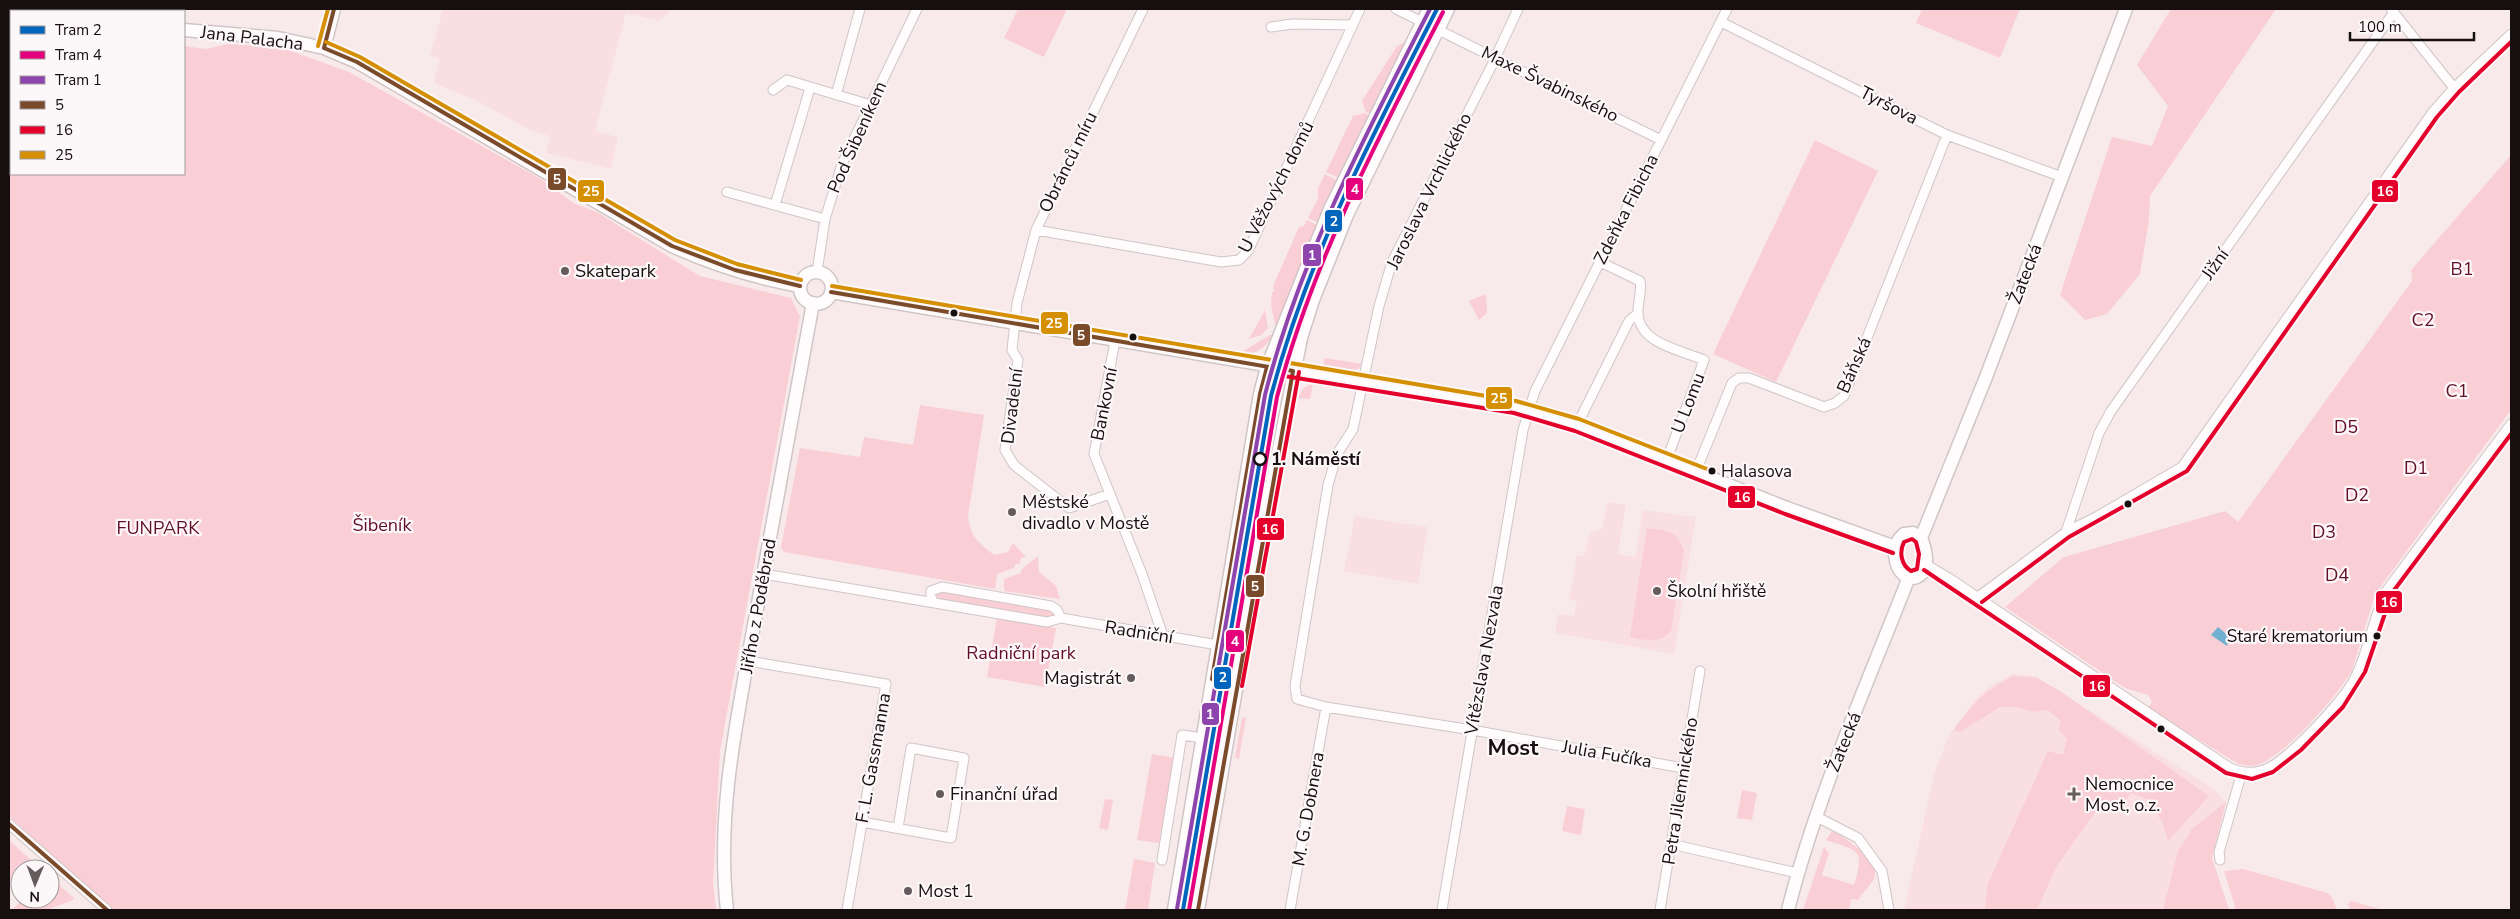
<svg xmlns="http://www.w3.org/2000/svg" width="2520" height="919" viewBox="0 0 2520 919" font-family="'Nunito Sans',sans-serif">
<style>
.built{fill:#f9dfe2}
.green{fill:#faced5}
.water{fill:#70b1d2}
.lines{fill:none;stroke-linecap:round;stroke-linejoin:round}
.street-casing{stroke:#d0c5c6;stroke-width:11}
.secondary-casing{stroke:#d0c5c6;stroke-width:15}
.street{stroke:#fefcfc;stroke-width:9}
.secondary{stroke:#fefcfc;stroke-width:12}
.bus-1-casing{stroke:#fcf7f8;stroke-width:8}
.bus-2-casing{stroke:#fcf7f8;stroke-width:8}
.bus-3-casing{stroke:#fcf7f8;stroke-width:8}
.bus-1{stroke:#7a4b2a;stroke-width:4}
.bus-2{stroke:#e4002b;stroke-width:4}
.bus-3{stroke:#d58f02;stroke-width:4}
.tram-1-casing{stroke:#fcf7f8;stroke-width:8}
.tram-2-casing{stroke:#fcf7f8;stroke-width:8}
.tram-3-casing{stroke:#fcf7f8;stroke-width:8}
.tram-1{stroke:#0065bd;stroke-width:4}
.tram-2{stroke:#e5007d;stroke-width:4}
.tram-3{stroke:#8e44ad;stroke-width:4}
.poi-dot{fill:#665b5c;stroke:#fcf7f8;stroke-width:2}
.bus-dot{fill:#170e0f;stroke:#fcf7f8;stroke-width:2}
.stop-dot{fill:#fcf7f8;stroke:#170e0f;stroke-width:2.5}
.labels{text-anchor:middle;stroke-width:4.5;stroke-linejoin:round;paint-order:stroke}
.bus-label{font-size:17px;fill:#170e0f;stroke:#fcf7f8;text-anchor:start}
.street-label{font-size:18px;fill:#170e0f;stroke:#fcf7f8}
.park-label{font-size:18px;fill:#610e29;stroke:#fcf7f8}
.poi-label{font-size:18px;fill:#170e0f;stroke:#fcf7f8;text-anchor:start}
.stop-label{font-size:18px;font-weight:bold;fill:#170e0f;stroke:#fcf7f8;text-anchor:start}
.district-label{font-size:22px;font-weight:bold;fill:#170e0f;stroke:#fcf7f8}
.line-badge{stroke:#fcf7f8;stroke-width:2}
.badge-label{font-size:14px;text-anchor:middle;font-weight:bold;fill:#fff}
</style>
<rect width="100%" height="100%" fill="#f8eaeb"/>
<path class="built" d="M443,9H672L659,21L626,13L595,131L618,137L611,169L546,153L550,136L532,131L475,100L436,84L434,81L440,59L430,56Z
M1607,502L1626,505L1618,554L1635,557L1643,510L1696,517L1674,654L1555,633L1558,614L1574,616L1577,601L1569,600L1577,555L1584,556L1590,533L1602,529Z
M1355,516L1428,527L1418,584L1344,571Z
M2013,674L2035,676L2215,790L2226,802L2212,858L2229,910H1904L1934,774L1949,735L1978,696L1990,686Z"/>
<path class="green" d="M1018,9H1067L1044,57L1004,38Z
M1922,9H2020L2000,58L1916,23Z
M2171,9H2276L2150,196L2149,220L2140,274L2107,314L2085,320L2060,295L2112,137L2152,146L2168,106L2137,65Z
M9,25L11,26V174H184V46L206,49L228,44L283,48L349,72L539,178L575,204L595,211L700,276L791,298L800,316L720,751L713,883L716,910H113L9,816Z
M1407,41L1371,113L1366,112L1362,101L1397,46Z
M1365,113L1370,116L1339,178L1326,172L1353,116Z
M1815,140L1878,171L1776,382L1713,354Z
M2511,155V410L2375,594L2352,671C2336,697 2285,756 2257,765C2250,767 2245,765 2238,764L2148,708L2152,702L2148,695L2125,688L2005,607L2064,557L2225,511L2238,522L2412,281L2411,270Z
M1325,174L1338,181L1319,223L1308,218L1318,199V188Z
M1307,220L1319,226L1277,326L1275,324L1271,305L1272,292L1275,291L1273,289L1274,284L1299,227L1304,226Z
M1486,294L1487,313L1479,320L1469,301Z
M1265,310L1268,328L1261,335L1249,339Z
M1270,335H1273C1265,349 1254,356 1238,354Z
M1325,358L1362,364L1358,369L1354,370L1323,365Z
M1313,383L1310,399L1297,398L1304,388Z
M920,405L984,415L968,516C971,538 977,541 994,555L1008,552L1013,543L1026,557L1021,558L1020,563L1015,565L1014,568L997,574L995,589L784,552L781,547L800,448L860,457L864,437L913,445Z
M1253,464L1258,465L1223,662H1220Z
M1264,466L1268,467L1234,664L1229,663Z
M1647,528C1667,531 1677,529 1684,551L1671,631C1658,645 1647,640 1630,637Z
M1038,556L1039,572L1056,586L1060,599L1004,591V579L1021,573L1022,569Z
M938,591L1053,610L1054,615L1048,619L940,600L935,594Z
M997,618L1056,628L1045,687L987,677Z
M1218,668L1223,669L1191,850H1187Z
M1228,670L1233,671L1202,852L1198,851Z
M2014,676L2037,678L2060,691L2209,796L2168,841L2162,822L2149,800L2131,793L2124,802L2116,806L2103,801L2056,867L2037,910H1985L1988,883L2048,751L2063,755L2067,739L2059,730L2061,721L2048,710L2032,712L2018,707H2000L1960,732L1954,730C1970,706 1987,688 2014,676Z
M1246,717L1239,759L1235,758L1242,718Z
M1152,754L1174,758L1159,843L1137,840Z
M1742,790L1757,793L1752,820L1737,818Z
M1105,799L1113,800L1108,830L1099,828Z
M2226,802L2212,858L2229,910H2163L2178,851L2192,829Z
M1567,806L1585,809L1581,835L1562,831Z
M1832,831C1844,836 1882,862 1874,878C1872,884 1862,893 1858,900L1851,899L1849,910H1803L1824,847L1829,853L1822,875L1854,885C1865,849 1859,851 1826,840Z
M9,840L41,869H20V889L9,879Z
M1197,858L1201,859L1192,910H1188Z
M1134,859L1155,863L1148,910H1125Z
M2243,869L2327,893L2331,896L2337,910H2236L2224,871Z
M50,877L74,898L73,900L47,910H12L23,899H50Z
M2351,901L2383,910H2350L2348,904Z"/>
<path class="water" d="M2218,627L2232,639L2228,642L2227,646L2211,635Z"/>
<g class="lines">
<g class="street-casing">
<path id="street" d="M1396,9L1661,140
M1518,9L1491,67L1392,262L1379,306L1353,429L1337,454L1328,485L1295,686L1297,699L1326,707L1472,730L1683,768
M2391,9L2454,88
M1721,22L1947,135L2062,177
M1271,27L1292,24L1353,25
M773,90L787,80L871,105
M836,95L860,9
M727,192L825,219
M775,205L810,88
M1036,230L1221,262L1239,260L1248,251L1360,9
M1600,262L1640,281C1642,291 1638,301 1638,312C1638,344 1681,350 1704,360L1667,459
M817,272L825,219L842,164L917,9
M1115,341L1094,454L1142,574L1163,636
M1577,425L1629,321L1638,313
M1696,471L1732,383L1739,378H1749L1824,407L1835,403L1844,396L1947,135
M1110,494L1069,508L1014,465L1005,450L1018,360L1012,350L1017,303L1036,230L1143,9
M2066,532L2099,433L2111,411L2394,12
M1927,565L1949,578L2230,768C2240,772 2249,774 2260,771C2283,767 2343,701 2354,680C2369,652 2372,619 2387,590L2511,424
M764,574L1047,622L1061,618L1218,645
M1978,597L2066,532L2098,516L2182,467L2432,113L2454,88L2511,34
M934,603L931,598V591L942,587L1051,606L1057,610L1061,618
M748,661L886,684L847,910
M1815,816L1858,838L1882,871L1889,910
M862,822L951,838L964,758L911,748L898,828
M9,824L107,910
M1671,844L1797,873
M1162,860L1182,735L1203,738
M2220,860L2219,852L2242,772
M1290,910L1326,707
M1442,910L1523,430L1535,391L1727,9
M1660,910L1700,671"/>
</g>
<g class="secondary-casing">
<path id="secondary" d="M9,15H11
M184,30L278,38L324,48L357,62L672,246C714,265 755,278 800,286
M324,48L334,9
M800 288a16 16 0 1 1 32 0a16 16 0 1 1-32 0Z
M831,292L1515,407L1577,425L1787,508L1895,547
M1913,533L1921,538C1940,584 1898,591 1895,555C1894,546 1897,540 1904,534Z
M1921,538L1986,377L2126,9
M727,910C716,813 737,720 754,625C774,517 793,410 813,303
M1174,910L1260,394L1267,367L1330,209L1429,9
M1198,910L1268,504L1301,338L1313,300L1347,215L1448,9
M1788,910C1817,796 1866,687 1909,577"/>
</g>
<use href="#street" class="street"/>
<use href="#secondary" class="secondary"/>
<g class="bus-1-casing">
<path id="bus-1" d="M324,48L357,62L672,246L735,270L800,286
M324,48L334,9
M831,292L1293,371L1198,910
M1212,679L1260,394L1267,367
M9,824L107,910"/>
</g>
<g class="bus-2-casing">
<path id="bus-2" d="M1912,539L1916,542L1919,554L1917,569L1911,571C1901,565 1899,552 1904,542Z
M1924,570L2226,773L2252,779L2273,772L2301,750L2343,707L2365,672L2392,593L2511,434
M1982,602L2069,537L2187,471L2437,117L2459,92L2511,42
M1242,686L1299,372
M1180,910L1266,395L1272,374L1514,413L1575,431L1785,514L1893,553"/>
</g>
<g class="bus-3-casing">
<path id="bus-3" d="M326,42L360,57L675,240L737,264L801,280
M318,46L328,9
M832,286L1516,401L1579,419L1712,471"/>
</g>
<use href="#bus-1" class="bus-1"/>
<use href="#bus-2" class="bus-2"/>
<use href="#bus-3" class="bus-3"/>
<g class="tram-1-casing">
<path id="tram-1" d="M1183,910L1271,396C1308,256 1372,137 1437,9"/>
</g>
<g class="tram-2-casing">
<path id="tram-2" d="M1189,910L1277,397C1314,258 1378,139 1443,12"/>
</g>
<g class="tram-3-casing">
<path id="tram-3" d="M1177,909L1265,395C1300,258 1366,134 1430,9"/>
</g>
<use href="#tram-1" class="tram-1"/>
<use href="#tram-2" class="tram-2"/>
<use href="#tram-3" class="tram-3"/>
</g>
<g class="poi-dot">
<circle cx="565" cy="271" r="5"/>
<circle cx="1012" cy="512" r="5"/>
<circle cx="1657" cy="591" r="5"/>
<circle cx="1131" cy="678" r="5"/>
<circle cx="940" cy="794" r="5"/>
<path d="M2071.5 786.5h5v5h5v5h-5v5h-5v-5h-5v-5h5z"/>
<circle cx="908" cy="891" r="5"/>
</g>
<g class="bus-dot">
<circle cx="954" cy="313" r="4.5"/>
<circle cx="1133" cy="337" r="4.5"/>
<circle cx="1712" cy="471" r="4.5"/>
<circle cx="2128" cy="504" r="4.5"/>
<circle cx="2377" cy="636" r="4.5"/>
<circle cx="2161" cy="729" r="4.5"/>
</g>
<circle class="stop-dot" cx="1260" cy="459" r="6"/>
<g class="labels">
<g class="bus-label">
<text x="1721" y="477">Halasova</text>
<text x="2368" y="642" text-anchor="end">Staré krematorium</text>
</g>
<g class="street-label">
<text transform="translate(252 38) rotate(7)" y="6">Jana Palacha</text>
<text transform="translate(1550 84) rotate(26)" y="6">Maxe Švabinského</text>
<text transform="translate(1889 105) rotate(27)" y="6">Tyršova</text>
<text transform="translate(857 137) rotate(-66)" y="6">Pod Šibeníkem</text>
<text transform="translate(1068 162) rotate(-64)" y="6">Obránců míru</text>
<text transform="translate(1276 187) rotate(-63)" y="6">U Věžových domů</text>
<text transform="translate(1429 191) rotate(-64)" y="6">Jaroslava Vrchlického</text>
<text transform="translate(1626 209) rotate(-63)" y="6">Zdeňka Fibicha</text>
<text transform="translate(2215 264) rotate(-55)" y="6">Jižní</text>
<text transform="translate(2025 274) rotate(-69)" y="6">Žatecká</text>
<text transform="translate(1854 365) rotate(-66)" y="6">Báňská</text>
<text transform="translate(1688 403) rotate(-69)" y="6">U Lomu</text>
<text transform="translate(1104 404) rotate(-79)" y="6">Bankovní</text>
<text transform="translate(1012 406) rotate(-83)" y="6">Divadelní</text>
<text transform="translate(758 606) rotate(-80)" y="6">Jiřího z Poděbrad</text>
<text transform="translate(1139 632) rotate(9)" y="6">Radniční</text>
<text transform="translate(1484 660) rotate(-80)" y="6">Vítězslava Nezvala</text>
<text transform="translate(1844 742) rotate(-68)" y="6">Žatecká</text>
<text transform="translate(1607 754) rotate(10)" y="6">Julia Fučíka</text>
<text transform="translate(873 758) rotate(-80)" y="6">F. L. Gassmanna</text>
<text transform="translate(1680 791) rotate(-81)" y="6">Petra Jilemnického</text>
<text transform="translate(1308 809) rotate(-80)" y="6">M. G. Dobnera</text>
</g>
<g class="park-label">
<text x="2462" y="275">B1</text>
<text x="2423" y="326">C2</text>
<text x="2457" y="397">C1</text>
<text x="2346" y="433">D5</text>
<text x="2416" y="474">D1</text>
<text x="2357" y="501">D2</text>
<text x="382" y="531">Šibeník</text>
<text x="158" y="534">FUNPARK</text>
<text x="2324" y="538">D3</text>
<text x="2337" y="581">D4</text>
<text x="1021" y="659">Radniční park</text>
</g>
<g class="poi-label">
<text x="575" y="277">Skatepark</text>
<text x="1022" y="508">Městské<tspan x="1022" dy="21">divadlo v Mostě</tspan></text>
<text x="1667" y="597">Školní hřiště</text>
<text x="1121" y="684" text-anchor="end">Magistrát</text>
<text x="2085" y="790">Nemocnice<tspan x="2085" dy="21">Most, o.z.</tspan></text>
<text x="950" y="800">Finanční úřad</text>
<text x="918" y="897">Most 1</text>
</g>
<g class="stop-label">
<text x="1271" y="465">1. Náměstí</text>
</g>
<g class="district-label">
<text x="1513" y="755">Most</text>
</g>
</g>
<g class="line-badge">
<rect x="547" y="167" width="20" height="24" rx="5" fill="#7a4b2a"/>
<rect x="1345" y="177" width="19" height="24" rx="5" fill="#e5007d"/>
<rect x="2371" y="179" width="28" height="24" rx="5" fill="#e4002b"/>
<rect x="577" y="179" width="28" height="24" rx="5" fill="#d58f02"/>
<rect x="1324" y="209" width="19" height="24" rx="5" fill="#0065bd"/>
<rect x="1302" y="243" width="20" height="24" rx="5" fill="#8e44ad"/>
<rect x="1040" y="311" width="29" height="24" rx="5" fill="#d58f02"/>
<rect x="1072" y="323" width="19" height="24" rx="5" fill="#7a4b2a"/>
<rect x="1485" y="386" width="28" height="24" rx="5" fill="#d58f02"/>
<rect x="1727" y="485" width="29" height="24" rx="5" fill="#e4002b"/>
<rect x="1256" y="517" width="29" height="24" rx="5" fill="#e4002b"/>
<rect x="1245" y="574" width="20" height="24" rx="5" fill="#7a4b2a"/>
<rect x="2375" y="590" width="28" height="24" rx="5" fill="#e4002b"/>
<rect x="1225" y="629" width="20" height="24" rx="5" fill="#e5007d"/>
<rect x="1213" y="666" width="19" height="24" rx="5" fill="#0065bd"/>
<rect x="2082" y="674" width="29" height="24" rx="5" fill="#e4002b"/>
<rect x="1201" y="702" width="19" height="24" rx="5" fill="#8e44ad"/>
</g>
<g class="badge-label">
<text x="557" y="184">5</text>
<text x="1355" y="194">4</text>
<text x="2385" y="196">16</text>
<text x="591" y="196">25</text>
<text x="1334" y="226">2</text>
<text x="1312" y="260">1</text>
<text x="1054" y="328">25</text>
<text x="1081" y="340">5</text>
<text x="1499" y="403">25</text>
<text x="1742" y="502">16</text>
<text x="1270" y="534">16</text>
<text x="1255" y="591">5</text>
<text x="2389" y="607">16</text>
<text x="1235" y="646">4</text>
<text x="1223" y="682">2</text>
<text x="2097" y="691">16</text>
<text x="1210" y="719">1</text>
</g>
<rect width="2520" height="919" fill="none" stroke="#170e0f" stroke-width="20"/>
<rect x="10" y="10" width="175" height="165" fill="#fcf7f8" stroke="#a09a9b"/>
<rect x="20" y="26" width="25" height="8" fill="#0065bd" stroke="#a09a9b"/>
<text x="55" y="35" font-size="15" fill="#170e0f">Tram 2</text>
<rect x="20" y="51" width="25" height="8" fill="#e5007d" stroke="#a09a9b"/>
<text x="55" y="60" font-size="15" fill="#170e0f">Tram 4</text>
<rect x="20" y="76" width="25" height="8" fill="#8e44ad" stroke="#a09a9b"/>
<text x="55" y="85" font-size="15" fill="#170e0f">Tram 1</text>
<rect x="20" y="101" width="25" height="8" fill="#7a4b2a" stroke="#a09a9b"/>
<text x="55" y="110" font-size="15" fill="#170e0f">5</text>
<rect x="20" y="126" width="25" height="8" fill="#e4002b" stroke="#a09a9b"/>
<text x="55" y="135" font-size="15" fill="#170e0f">16</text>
<rect x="20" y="151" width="25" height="8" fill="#d58f02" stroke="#a09a9b"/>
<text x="55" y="160" font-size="15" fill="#170e0f">25</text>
<g transform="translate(35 884) rotate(181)"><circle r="24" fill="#fcf7f8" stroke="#a09a9b"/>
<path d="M0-4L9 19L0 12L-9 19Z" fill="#665b5c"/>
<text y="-8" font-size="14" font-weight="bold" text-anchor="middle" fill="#170e0f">N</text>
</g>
<path d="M2350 32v8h124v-8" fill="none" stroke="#170e0f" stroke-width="2.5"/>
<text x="2358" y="32" font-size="15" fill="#170e0f" stroke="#fcf7f8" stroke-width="4" paint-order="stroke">100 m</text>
</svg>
